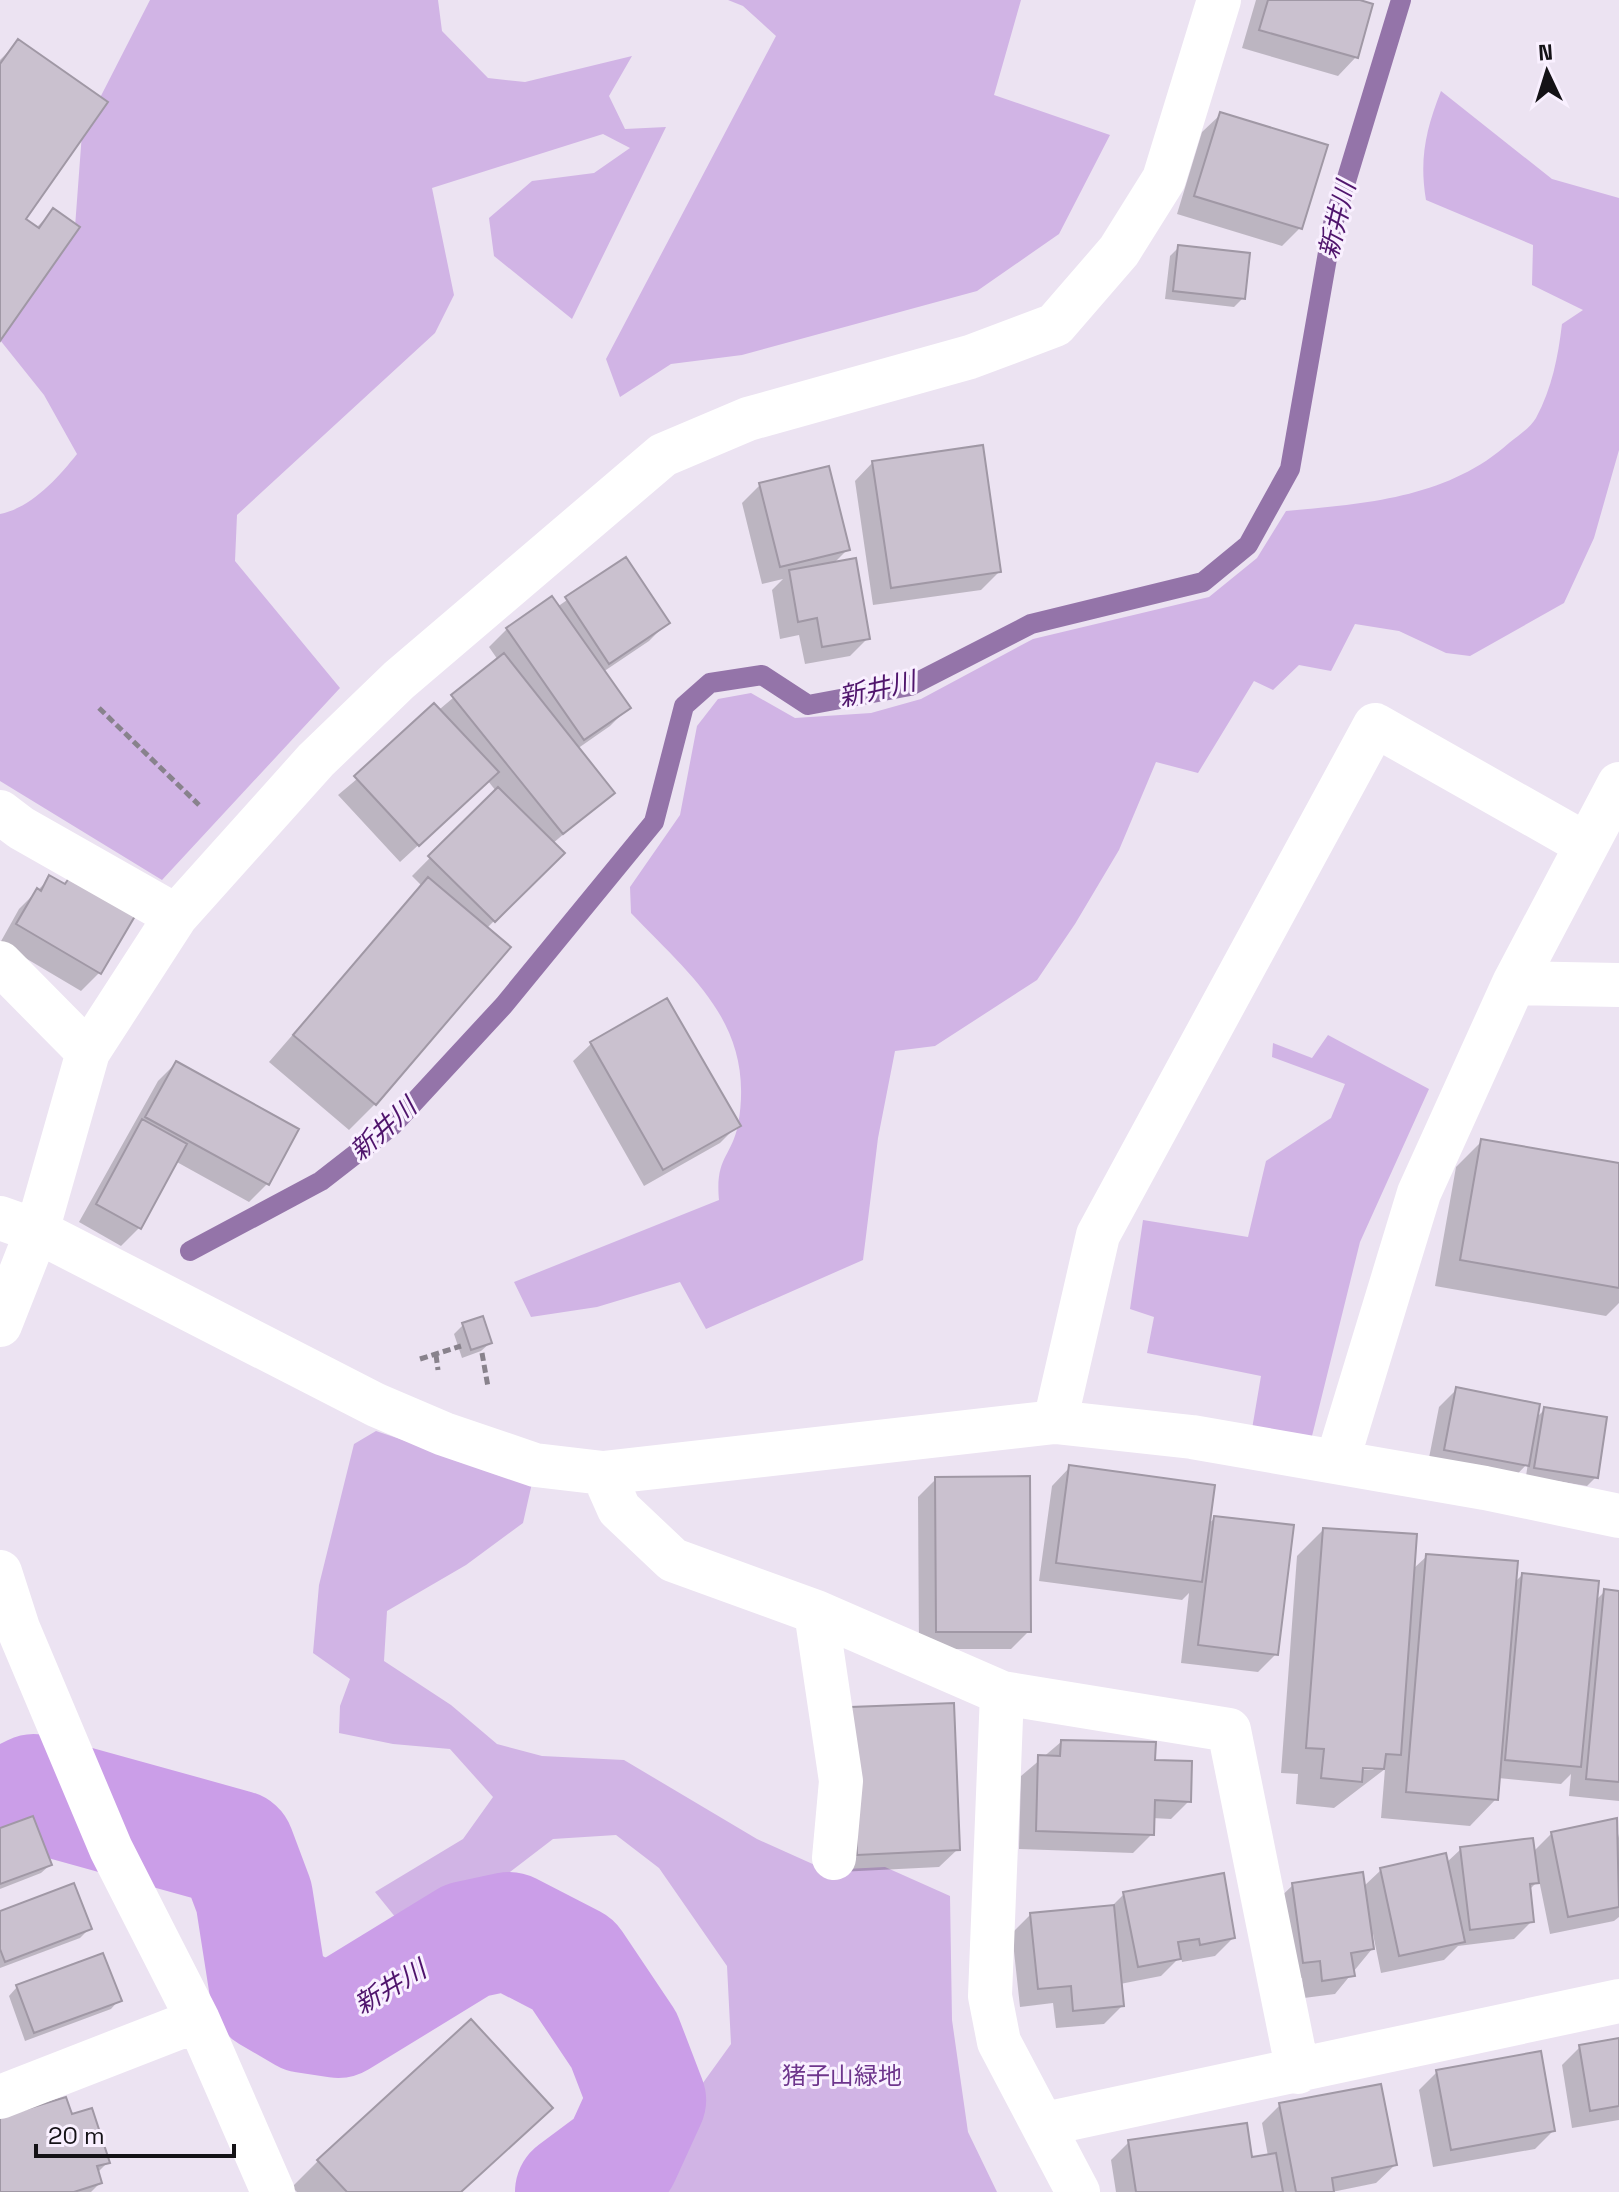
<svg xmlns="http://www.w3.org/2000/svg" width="1619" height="2192" viewBox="0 0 1619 2192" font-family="'Space Grotesk','Noto Sans JP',sans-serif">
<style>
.green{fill:#d1b4e5}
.shadow{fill:#0003;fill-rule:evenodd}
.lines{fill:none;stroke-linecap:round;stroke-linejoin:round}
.stream{stroke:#9474a9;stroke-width:20}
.river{stroke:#cb9ee8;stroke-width:118}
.building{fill:#cac1cf;stroke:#a098a5;stroke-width:2}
.path{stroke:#88828c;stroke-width:5;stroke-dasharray:8 4;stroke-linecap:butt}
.minor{stroke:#fff;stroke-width:44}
.labels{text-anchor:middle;stroke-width:6;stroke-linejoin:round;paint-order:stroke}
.park-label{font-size:24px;fill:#6d358c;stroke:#f9f0ff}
.water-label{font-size:26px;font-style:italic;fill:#4f146c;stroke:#f9f0ff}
</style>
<rect width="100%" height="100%" fill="#ece3f2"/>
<path class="green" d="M150,0H438L442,31L488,78L525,82L632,56L609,96L625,129L666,127L572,319L494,256L489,218L532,181L594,173L630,148L603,134L432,188L454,295L435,333L237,515L235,561L340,688L162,880L0,781V514C31,508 58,478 77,454L44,395L0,340V325L75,227L82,133Z
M728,0H1021L994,95L1110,135L1059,234L977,291L742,355L671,364L620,397L606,359L776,36L743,6Z
M1441,91L1552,179L1619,198V450L1594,538L1564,603L1470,656L1446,653L1399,631L1355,624L1331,671L1299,665L1273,690L1254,681L1198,773L1156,762L1119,850L1075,924L1037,980L935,1046L895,1051L878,1138L863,1260L706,1329L680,1282L597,1307L531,1317L514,1282L719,1200C715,1157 731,1158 738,1125C756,1025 693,978 631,913L630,887L680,815L697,726L718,699L751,693L795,718L871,713L921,699L1033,639L1209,597L1257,558L1286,511C1364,504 1448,498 1509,443C1518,436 1530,428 1536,418C1552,388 1558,357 1562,324L1583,310L1532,285L1533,245L1426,200C1419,159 1426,129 1441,91Z
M1328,1035L1429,1089L1360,1242L1311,1440L1252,1429L1261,1376L1147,1353L1154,1317L1130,1309L1143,1220L1248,1237L1266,1161L1331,1118L1345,1084L1272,1057L1273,1043L1312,1058Z
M376,1431L532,1483L523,1523L466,1565L387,1611L384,1661L451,1705L497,1744L542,1756L624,1760L757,1839L826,1870L885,1867L950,1896L952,2020L968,2132L997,2192H526L597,2120L700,2087L731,2044L727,1966L659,1868L616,1835L553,1839L501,1879L473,1919L413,1939L375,1892L463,1839L493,1797L450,1749L393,1744L339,1733L340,1706L350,1679L313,1653L319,1585L354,1444Z"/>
<path class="shadow" d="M1256,0H1353L1356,57L1338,76L1242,48Z
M18,42L23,219L36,228L53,211L0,338V60Z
M1221,114L1300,228L1282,246L1177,214L1202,132Z
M1179,247L1243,298L1234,307L1165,299L1170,256Z
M873,462L999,572L981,590L873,605L855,481Z
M760,485L848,549L833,564L868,638L850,656L805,664L799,635L780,639L772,590L783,579L762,584L742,503Z
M625,560L667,623L649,641L603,672L628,708L610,726L577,749L612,793L552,844L562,853L486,929L375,1104L349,1130L269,1062L422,886L412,876L496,791L488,781L400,862L338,795L498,660L489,647L507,629L551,599L557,607Z
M50,878L100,972L81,991L0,943L19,909Z
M592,1043L738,1125L720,1143L644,1186L573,1061Z
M176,1063L267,1184L249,1202L175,1161L139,1228L121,1246L79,1222L158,1081Z
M1482,1141L1619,1165V1303L1606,1316L1435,1286L1456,1167Z
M463,1325L490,1343L481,1351L462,1358L454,1334Z
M1457,1389L1536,1418L1545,1409L1596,1477L1587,1486L1526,1476L1528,1463L1509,1483L1427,1468L1439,1407Z
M1070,1467L1208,1524L1215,1518L1276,1654L1258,1672L1181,1663L1189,1593L1182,1600L1039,1581L1052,1486Z
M936,1479L1029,1631L1011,1649H919L918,1497Z
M1323,1530L1413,1569L1427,1556L1514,1583L1522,1575L1595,1601L1604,1592L1619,1593V1801L1569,1796L1571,1774L1561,1784L1498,1778L1496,1799L1470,1826L1381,1818L1385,1769L1334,1808L1296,1804L1298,1774L1281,1773L1297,1556ZM1353,1766H1377L1373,1770H1353Z
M952,1705L958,1849L939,1867L839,1872Z
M1061,1742L1153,1762L1189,1801L1171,1819L1152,1818V1834L1133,1853L1019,1849L1021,1776Z
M1615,1821L1619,1838V1917L1614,1921L1550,1934L1539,1880L1529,1890L1532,1921L1514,1939L1458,1946L1444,1960L1381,1973L1373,1934L1370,1935L1372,1949L1335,1994L1304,1998L1302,1978L1285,1980L1274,1903L1293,1885L1363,1887L1381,1870L1446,1863L1461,1849L1533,1852L1552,1833Z
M0,1830L50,1865L41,1873L0,1889Z
M1124,1894L1233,1938L1215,1956L1182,1962L1181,1956L1161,1976L1120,1984L1122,2006L1104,2024L1056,2028L1053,2003L1020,2007L1012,1933L1030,1915L1111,1907Z
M0,1913L89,1929L80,1938L0,1968Z
M17,1987L119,2000L111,2009L25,2041L9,1996Z
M1619,2040V2120L1572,2128L1562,2065L1580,2047Z
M1437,2072L1553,2131L1535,2149L1433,2167L1419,2090Z
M1280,2105L1395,2165L1376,2183L1332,2192H1116L1111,2160L1129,2142L1251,2159L1268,2156L1262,2123Z
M71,2117L107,2163L97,2173L100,2183L91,2192H0V2119Z
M318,2161L460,2192H297L292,2187Z"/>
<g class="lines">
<path class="stream" d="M190,1251L321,1181L393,1125L504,1005L654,822L684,706L710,683L762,675L808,705L910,686L1031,624L1203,582L1248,545L1290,469L1333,224L1401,0"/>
<path class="river" d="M0,1810L34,1793L236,1849L254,1897L269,1993L305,2014L338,2019L467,1940L509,1931L573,1964L624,2040L647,2100L621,2157L574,2192"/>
</g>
<path class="building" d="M1268,0H1360L1373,4L1358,58L1259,30Z
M18,39L108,102L26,219L39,228L53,208L80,227L0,341V64Z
M1220,112L1328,145L1302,229L1194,196Z
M1178,245L1250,253L1245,299L1173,291Z
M983,445L1001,572L891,588L872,461Z
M829,466L850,550L780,567L759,483Z
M626,557L670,623L609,664L565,597Z
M856,558L870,639L822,647L817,618L798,622L789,570Z
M552,596L631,708L584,740L506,628Z
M504,653L615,793L563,834L451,695Z
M434,703L499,772L419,846L354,776Z
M498,787L565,853L495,922L428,856Z
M49,875L65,884L69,878L135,916L101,974L16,924L37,888L41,891Z
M428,877L511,947L376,1105L293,1035Z
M667,998L741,1126L663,1170L590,1042Z
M176,1061L299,1129L269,1185L145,1117Z
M142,1119L187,1144L141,1229L96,1204Z
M1481,1139L1619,1163V1288L1460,1260Z
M483,1316L492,1343L471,1350L462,1323Z
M1456,1387L1540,1404L1529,1466L1444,1450Z
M1544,1407L1607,1417L1598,1478L1534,1468Z
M1069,1465L1215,1485L1202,1582L1056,1563Z
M1030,1476L1031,1632H936L935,1477Z
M1214,1516L1294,1525L1278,1655L1198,1645Z
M1323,1528L1417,1534L1401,1755L1386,1754L1384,1769L1363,1768L1362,1782L1321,1778L1324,1749L1306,1748Z
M1426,1554L1518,1561L1498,1800L1406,1792Z
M1522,1573L1599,1581L1581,1767L1505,1760Z
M1604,1589L1619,1591V1782L1586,1779Z
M954,1703L960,1850L857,1855L851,1707Z
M1061,1740L1156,1742L1155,1760L1192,1761L1191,1802L1155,1800L1154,1835L1036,1831L1038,1755L1060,1756Z
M33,1816L52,1865L0,1884V1828Z
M1617,1818L1619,1907L1568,1917L1551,1832Z
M1533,1838L1539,1883L1530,1884L1534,1922L1470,1930L1460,1847Z
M1446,1853L1465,1942L1399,1956L1380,1868Z
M1363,1872L1374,1949L1351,1953L1355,1976L1322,1981L1320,1961L1303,1963L1292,1883Z
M1224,1873L1235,1938L1200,1945L1199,1939L1178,1942L1181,1959L1138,1967L1123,1892Z
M74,1883L92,1929L5,1962L0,1949V1911Z
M1114,1905L1124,2006L1073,2011L1071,1986L1038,1989L1030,1913Z
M103,1953L122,2001L34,2033L16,1985Z
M471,2019L553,2108L461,2192H347L317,2160Z
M1619,2038V2106L1590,2111L1579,2045Z
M1541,2051L1555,2131L1451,2150L1436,2070Z
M1381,2084L1397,2165L1332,2178L1334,2192H1296L1279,2103Z
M66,2097L72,2114L92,2108L110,2163L97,2166L102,2183L74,2192H0V2117Z
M1247,2123L1252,2157L1276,2153L1283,2192H1136L1128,2140Z"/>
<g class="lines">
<path class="path" d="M99,708L199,805
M482,1353L488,1387
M436,1355L438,1370
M420,1359L461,1346"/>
<path class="minor" d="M0,812L21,828L176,916
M0,963L88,1052
M1514,983L1619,784
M0,1218L37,1231L376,1405L444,1434L535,1465L603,1473L1055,1422L1192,1437L1485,1488L1619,1516
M0,1325L37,1231L88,1052L176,916L316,760L399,680L663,455L748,419L970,357L1055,325L1119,251L1164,179L1219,0
M1055,1422L1098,1235L1375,725L1587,845
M1337,1462L1419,1193L1514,983L1619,985
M603,1473L619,1509L673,1560L816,1612L1002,1693
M0,1572L18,1628L111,1849L198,2020L273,2192
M816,1612L841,1781L834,1858
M0,2097L198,2020
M1045,2124L1619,2001
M1078,2192L999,2042L990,1996L1002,1693L1229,1730L1298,2072"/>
</g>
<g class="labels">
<g class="park-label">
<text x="842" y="2084">猪子山緑地</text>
</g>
<g class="water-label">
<text transform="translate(1337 220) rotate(-76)" y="9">新井川</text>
<text transform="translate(877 689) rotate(-13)" y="9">新井川</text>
<text transform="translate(383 1129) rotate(-42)" y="9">新井川</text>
<text transform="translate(390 1987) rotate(-31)" y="9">新井川</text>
</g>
</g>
<g transform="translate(1547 72) rotate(356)" stroke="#f9f0ff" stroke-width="6" paint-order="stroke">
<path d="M0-6L14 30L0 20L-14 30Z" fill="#141216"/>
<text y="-12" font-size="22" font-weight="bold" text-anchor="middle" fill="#141216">N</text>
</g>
<path d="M36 2144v12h198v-12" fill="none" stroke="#141216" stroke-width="4"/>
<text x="48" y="2144" font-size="24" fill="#141216" stroke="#f9f0ff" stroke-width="6" paint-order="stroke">20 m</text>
</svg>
